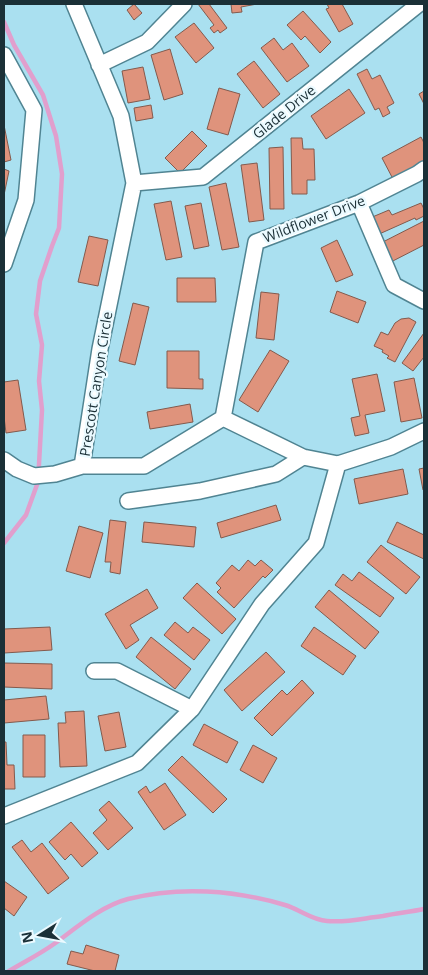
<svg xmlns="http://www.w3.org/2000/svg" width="428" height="975" viewBox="0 0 428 975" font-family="'Open Sans',sans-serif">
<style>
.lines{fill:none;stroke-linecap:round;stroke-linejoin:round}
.stream{stroke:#e19fcd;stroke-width:4.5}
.building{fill:#df937c;stroke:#835a4d}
.street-casing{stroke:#508492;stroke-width:18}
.street{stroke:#fff;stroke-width:15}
.labels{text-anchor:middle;stroke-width:4.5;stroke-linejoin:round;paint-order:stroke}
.street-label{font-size:14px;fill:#1b3037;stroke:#ebfaff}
</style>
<rect width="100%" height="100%" fill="#aae0f0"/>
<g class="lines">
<path class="stream" d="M4,22L14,45L43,95L56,136L62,174L59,228L52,246L40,281L36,314L42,345L39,381L42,410L38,482L26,515L4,543
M9,971C24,962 40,954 54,944C76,928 101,906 128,899C179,886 235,890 285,905C299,909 312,920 327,921C347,923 364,918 383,916C397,913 410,912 424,909"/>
</g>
<path class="building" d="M134,4L142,13L134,20L127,10Z
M198,4H209L227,28L220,33L218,30L214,33L210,28L214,25Z
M231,4H257L241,7L242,12L232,13Z
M327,4H342L353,24L339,32L326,9L329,8Z
M303,11L331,42L320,53L305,36L301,40L287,25Z
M194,23L214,48L196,63L175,37Z
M274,38L283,50L292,43L309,66L287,82L261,48Z
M170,49L183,94L164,100L151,55Z
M254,61L280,94L263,108L237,74Z
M143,67L150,99L128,103L122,71Z
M367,69L372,79L380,75L394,103L387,107L390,113L383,117L379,108L375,110L357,74Z
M219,88L240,94L228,135L207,129Z
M349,89L365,113L326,139L311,116Z
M424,91V104L419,94Z
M151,105L153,118L136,121L134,108Z
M4,125L11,160L4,162Z
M192,131L207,146L180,173L165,158Z
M421,137L424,143V162L393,179L382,158Z
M291,138H302L303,149H314L315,180H307V194H292Z
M283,147L284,209H270L269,148Z
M257,163L264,220L249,222L241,165Z
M4,169L9,171L4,195Z
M226,183L239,247L222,250L209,187Z
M171,201L182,257L166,260L154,204Z
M201,203L209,246L194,249L185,206Z
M421,203L424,209V216L416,220L415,218L377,235L370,218L389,210L392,215Z
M424,221V245L387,264L377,245Z
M89,236L108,240L98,286L78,282Z
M337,240L353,275L336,282L321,248Z
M177,278H215L216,302H177Z
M337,291L366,302L358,323L330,312Z
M261,292L279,294L274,340L256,338Z
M133,303L149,307L135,365L119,361Z
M409,318L416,322L395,362L387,358L389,356L382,352L383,350L374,346L381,332L388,335L395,323L401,319Z
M424,333V357L413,371L402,363Z
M270,350L289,361L258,412L239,400Z
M167,351H199V379H203V389L167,388Z
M377,374L385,411L365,415L369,433L355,436L351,418L360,416L352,379Z
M414,378L422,418L401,422L394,382Z
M18,380L26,430L6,433L4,417V382Z
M190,404L193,422L150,429L147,412Z
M424,468V490H423L419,469Z
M403,469L408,494L359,504L354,479Z
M276,505L281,520L221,538L217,523Z
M110,520L126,522L120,574L110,572L111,562H105Z
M144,522L196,527L194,547L142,542Z
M397,522L424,535V559L387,542Z
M79,526L103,533L90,578L66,571Z
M381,545L420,577L406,594L367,562Z
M248,560L255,566L261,560L273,570L265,578L263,576L234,608L217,592L221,588L216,583L232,565L239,571Z
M359,572L394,598L380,617L335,585L343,574L352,581Z
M197,583L236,619L222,634L183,598Z
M147,589L158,608L130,625L139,640L126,649L105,614Z
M329,590L379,632L365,649L315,607Z
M175,622L188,633L193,627L210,640L194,660L164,635Z
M50,627L52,650L4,653V629Z
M314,627L356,656L343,675L301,646Z
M151,637L191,669L175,689L136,657Z
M266,652L285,672L242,711L224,690Z
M4,663L52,664V689L4,687Z
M302,680L314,693L272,736L254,718L282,690L287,695Z
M46,696L49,719L4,723V700Z
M84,711L87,766L60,767L58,723H66L65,712Z
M119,712L126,747L105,751L98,716Z
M204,724L238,742L227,763L193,745Z
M23,735H45V777H23Z
M4,742H6L7,765H14L15,789H4Z
M253,745L277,758L263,783L240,770Z
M182,756L227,799L213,813L168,770Z
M165,783L186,815L164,830L138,792L146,786L150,793Z
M109,801L133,828L108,850L93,833L107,820L99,810Z
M71,822L98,853L82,867L71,854L65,860L49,842Z
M22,840L31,852L42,843L69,878L48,894L12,847Z
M4,881L27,897L14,916L4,908Z
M86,945L119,955L115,971H95L67,964L71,951L83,954Z"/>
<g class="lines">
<g class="street-casing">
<path id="street" d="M74,4L121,116L134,183L100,349L82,466
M4,55L34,110L26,200L4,264
M99,65L147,42L184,4
M134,183L203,177L419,4
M359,203L394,285L424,301
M223,418L256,242L359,203L417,174L424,169
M223,418L303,457L338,464L391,447L424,431
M4,460L17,469L34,476L55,474L82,466H144L223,418
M128,501L200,491L276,474L303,457
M94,671H117L192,709
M4,816L137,763L192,709L262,604L316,543L338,464"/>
</g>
<use href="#street" class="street"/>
</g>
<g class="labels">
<g class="street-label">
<text transform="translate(284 112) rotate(-39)" y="5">Glade Drive</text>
<text transform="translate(314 219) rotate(-21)" y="5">Wildflower Drive</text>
<text transform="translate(96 384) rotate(-81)" y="5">Prescott Canyon Circle</text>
</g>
</g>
<rect width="428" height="975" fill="none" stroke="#1b3037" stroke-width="10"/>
<g transform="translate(40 935) rotate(259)" stroke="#ebfaff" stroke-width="4" paint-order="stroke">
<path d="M0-4L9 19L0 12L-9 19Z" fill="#1b3037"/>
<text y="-8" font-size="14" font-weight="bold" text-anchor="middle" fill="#1b3037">N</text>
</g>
</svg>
